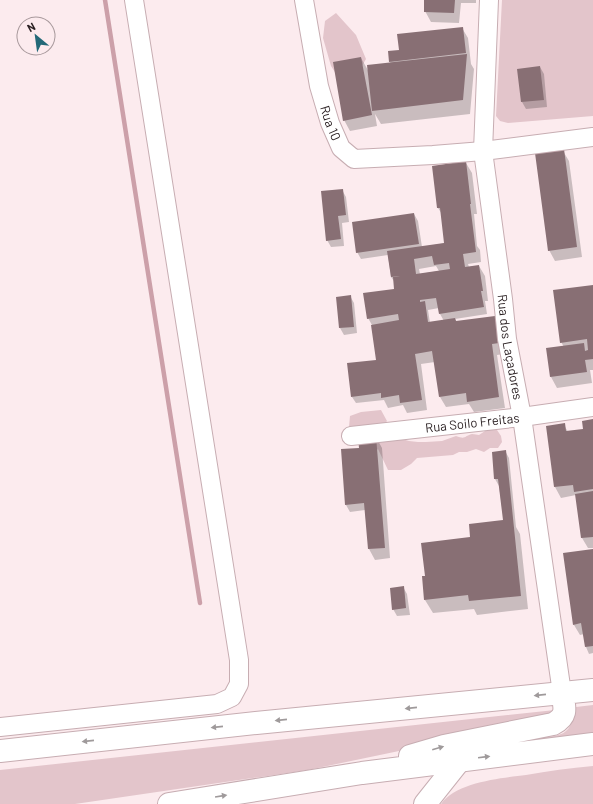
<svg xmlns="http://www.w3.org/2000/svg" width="593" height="804" viewBox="0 0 593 804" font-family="Barlow,sans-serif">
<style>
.green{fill:#e3c5cb}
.shadow{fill:#0003;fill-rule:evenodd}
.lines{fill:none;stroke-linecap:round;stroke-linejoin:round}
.stream{stroke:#cca0a9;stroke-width:4.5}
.building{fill:#886f74;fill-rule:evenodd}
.minor-casing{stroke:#c7adb2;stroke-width:20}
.major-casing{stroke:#c7adb2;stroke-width:24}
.highway-casing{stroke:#c7adb2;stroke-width:24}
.minor{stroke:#fff;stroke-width:18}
.major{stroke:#fff;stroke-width:22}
.highway{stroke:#fff;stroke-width:22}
.oneway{fill:#9f9a9b}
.labels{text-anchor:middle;stroke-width:3.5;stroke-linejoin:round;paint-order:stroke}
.street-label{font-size:13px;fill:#291f21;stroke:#fcebee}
</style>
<rect width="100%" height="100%" fill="#fcebee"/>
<path class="green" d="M502,0H593V116L508,123L500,121L496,116Z
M336,13L356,35L366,59L356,76L340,80L331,66L323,38L325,21Z
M381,410L387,421L382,427L357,432L349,427L350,416L361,412Z
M488,429L497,430L501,436L502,442L498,448H490L484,452L476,449L467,452H459L453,455L417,458L411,464L401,470H388L378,449L362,463V440L396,437L409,441L418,442H426L442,441L456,436C466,440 464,436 472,434C475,434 477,435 479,435Z
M593,705V733L459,751L554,736C558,735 563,734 566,731C573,726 572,715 576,707Z
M555,710V713L451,737L399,751L308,770L75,804H0V770Z
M593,766V804H441C456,782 502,778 526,775C548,771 570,768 593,766Z"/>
<path class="shadow" d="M425,0H476V3H461L459,23L431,22L425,11Z
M462,28L468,38L471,64L474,69L470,114L381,124L375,114L377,126L350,131L344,120L361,58L369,72L391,64L390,62L400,51Z
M540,67L544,74L547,107L526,109L522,102Z
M563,151L569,161L582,257L555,261L549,250Z
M466,163L472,173L477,214H474L477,246L480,250L481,262L468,264L469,267L479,266L485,276L488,301H485L487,314L455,319L457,322L495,317L501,327L504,354L497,355L505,408L474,412L469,404L446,407L440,397L435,362L421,364L427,410L407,413L403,405L388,408L384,400L356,403L352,397L378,365L372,325L368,318L395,290L394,281L391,277L388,255L361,259L357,252L414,214L418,221L422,247L446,243L442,214L438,208ZM436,266L439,271L420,274L419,269ZM439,308L440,314L444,321L430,323L428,310Z
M342,190L346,197L349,222L342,223L344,246L331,247L327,240Z
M593,286V370H590L592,383L557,388L551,377L547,349L564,347L561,342Z
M350,296L354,303L357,333L344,335L340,328L337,298Z
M593,420V548H588L582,538L576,495L561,498L555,487L547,427L564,425L568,432L584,430Z
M376,437L382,448L390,558L375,560L369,549L365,510L350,512L346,505L361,453Z
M505,451L509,458L516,527L520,534L528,609L477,615L474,609L433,613L425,600L426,576L471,538L504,521L499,486L495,479L493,453Z
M593,550V653L589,654L586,647L584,634L580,635L574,625Z
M403,587L407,594L410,615L397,616L393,609Z"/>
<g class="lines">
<path class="stream" d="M105,0L200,603"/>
</g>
<path class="building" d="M424,0H455L454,13L424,12Z
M463,27L466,53L389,62L388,51L399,50L397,34Z
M467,54L463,100L372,111L367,65Z
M361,57L372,115L343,121L333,62Z
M540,66L544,100L521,102L517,69Z
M564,149L577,247L548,251L535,153Z
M466,161L471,204H470L476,252L463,254L465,267L479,265L483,291H481L484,307L439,314L436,298L420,300V302L425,301L428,322L455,318L456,321L495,316L499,343L492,344L499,397L467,402L466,393L439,397L432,351L415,354L422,400L400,403L399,395L381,398V393L351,397L347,363L376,360L371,325L399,320L398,314L367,319L363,293L394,289L393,277L400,276L391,277L387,251L444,243L440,208H437L432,166ZM432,256L434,265L449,263L450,269L416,274L414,259Z
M343,189L346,215L338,216L341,239L326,241L321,191Z
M414,213L419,244L356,253L352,222Z
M593,285V359L585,360L587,372L550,377L546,348L584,343L585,351L588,350L587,339L560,343L553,290Z
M351,295L354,327L339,328L336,297Z
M593,419V489L574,492L573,485L554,487L546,426L565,423L566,431L583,429L582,421Z
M376,436L385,548L368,549L364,503L345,505L341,449L359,448L358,438Z
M506,450L521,596L469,601L468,595L424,600L422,576H425L421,543L470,537L469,524L503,520L498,479H494L492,452Z
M593,491V537L581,538L575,494Z
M593,549V646L585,647L581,623L573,625L563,553Z
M404,586L406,608L392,610L390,588Z"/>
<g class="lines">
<g class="minor-casing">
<g id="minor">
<path id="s1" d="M304,0L319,86L330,123L341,148L354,159L433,155L483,151L593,137"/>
<path id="s2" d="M489,0L483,151L503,299L507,339L522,417L562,693"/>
<path id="s3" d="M351,436L522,417L593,407"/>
<path d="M0,727L217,704L232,697L239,684V660L134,0"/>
</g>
</g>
<g class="major-casing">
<path id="major" d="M0,751L256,723L593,690
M410,756L444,746L553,724C568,716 565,708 562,693
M169,804L362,773L593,744"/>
</g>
<g class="highway-casing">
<path id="highway" d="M425,804L460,760"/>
</g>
<use href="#minor" class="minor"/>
<use href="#major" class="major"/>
<use href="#highway" class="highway"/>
</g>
<defs><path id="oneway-solid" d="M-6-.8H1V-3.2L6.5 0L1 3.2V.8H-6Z"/></defs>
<g class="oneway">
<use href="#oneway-solid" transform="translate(540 695) rotate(174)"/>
<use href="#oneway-solid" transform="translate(411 708) rotate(174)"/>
<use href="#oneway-solid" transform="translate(281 720) rotate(174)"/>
<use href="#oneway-solid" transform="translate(217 727) rotate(174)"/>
<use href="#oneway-solid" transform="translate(88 741) rotate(174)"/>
<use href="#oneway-solid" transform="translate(438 748) rotate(-16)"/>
<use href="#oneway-solid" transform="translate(484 757) rotate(-7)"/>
<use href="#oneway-solid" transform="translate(221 796) rotate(-9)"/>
</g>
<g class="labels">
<g class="street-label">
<text dy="5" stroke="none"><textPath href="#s1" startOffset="126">Rua 10</textPath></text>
<text dy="5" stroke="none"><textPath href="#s2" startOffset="349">Rua dos Laçadores</textPath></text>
<text dy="5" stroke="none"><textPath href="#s3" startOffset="122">Rua Soilo Freitas</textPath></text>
</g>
</g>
<g transform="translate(36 36) rotate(331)"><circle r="19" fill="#fcebee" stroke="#a8999c"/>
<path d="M0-3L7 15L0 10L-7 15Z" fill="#236978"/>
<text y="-6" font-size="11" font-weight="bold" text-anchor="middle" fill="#291f21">N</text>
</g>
</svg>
